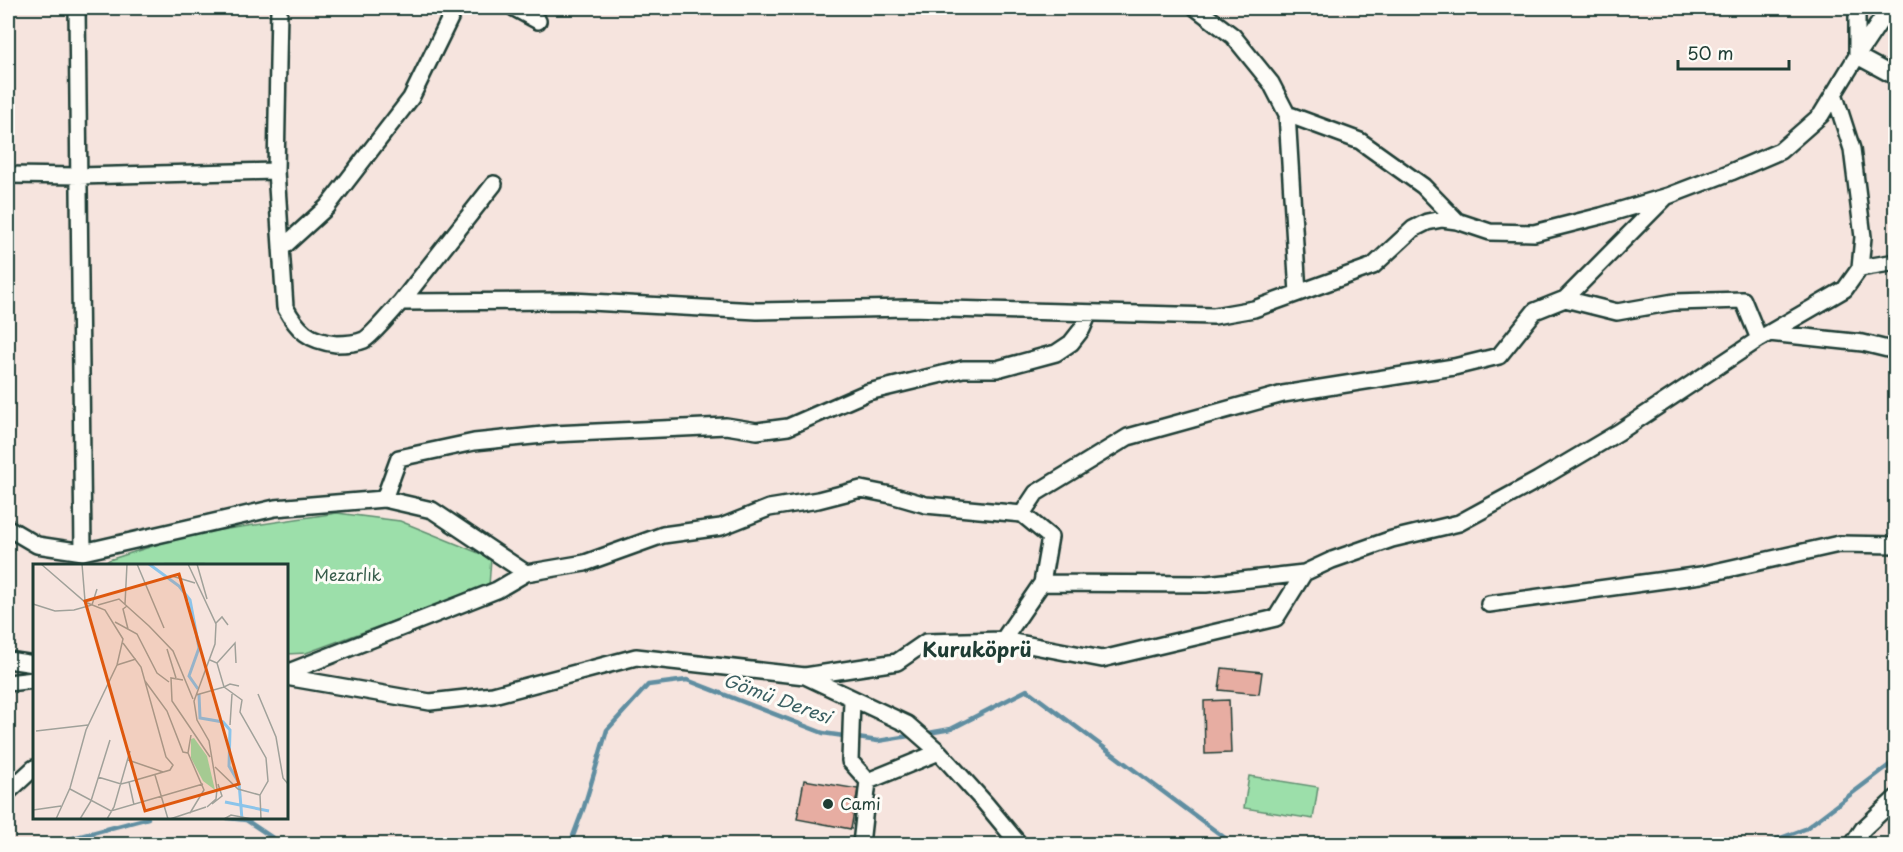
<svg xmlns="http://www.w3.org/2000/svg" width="1903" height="852" viewBox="0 0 1903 852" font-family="'Playpen Sans',sans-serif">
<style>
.green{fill:#9cdfaa;stroke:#5e8e6f;stroke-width:1.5}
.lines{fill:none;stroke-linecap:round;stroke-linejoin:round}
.stream{stroke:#608ea1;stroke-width:4.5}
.building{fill:#e7ada2;stroke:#1f3d34;stroke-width:1.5}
.minor-casing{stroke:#1f3d34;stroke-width:20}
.minor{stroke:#fdfcf7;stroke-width:15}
.poi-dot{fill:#1f3d34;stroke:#fdfcf7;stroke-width:2}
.labels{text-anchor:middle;stroke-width:6;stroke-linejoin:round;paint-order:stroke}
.park-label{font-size:16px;fill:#385d4c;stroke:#fdfcf7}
.poi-label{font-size:16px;fill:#1f3d34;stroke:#fdfcf7;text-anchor:start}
.water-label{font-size:18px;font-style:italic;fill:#3a5f62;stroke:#fdfcf7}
.quarter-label{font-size:20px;font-weight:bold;fill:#1f3d34;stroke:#fdfcf7}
.inset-river{fill:none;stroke:#8bc4ea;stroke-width:3}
.inset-road{fill:none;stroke:#a0a19a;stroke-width:1.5}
.view{fill:#de580e;fill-opacity:0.15;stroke:#de580e;stroke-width:3}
.inset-edge{fill:none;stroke:#1f3d34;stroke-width:3}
</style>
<rect width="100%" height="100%" fill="#f6e4de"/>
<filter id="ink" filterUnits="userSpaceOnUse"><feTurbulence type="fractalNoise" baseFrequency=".0167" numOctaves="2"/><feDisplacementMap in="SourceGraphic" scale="12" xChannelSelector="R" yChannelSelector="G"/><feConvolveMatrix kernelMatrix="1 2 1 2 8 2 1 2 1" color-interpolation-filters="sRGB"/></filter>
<g filter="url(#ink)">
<path class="green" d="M337,513L400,521L491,558L489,586L306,653L287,654L286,566H102L109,560L187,535Z
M1249,776L1318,787L1313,819L1244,808Z"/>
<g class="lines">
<path class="stream" d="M923,734L951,729L1027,690L1233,844
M228,818L246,820L282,844
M51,844L148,818
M570,844L584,807L607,730L648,685L687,680L823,733L878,741L915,735
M1765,844L1805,829L1896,760"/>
</g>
<path class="building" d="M1222,668L1262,672L1259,694L1219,690Z
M1229,700L1231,753L1205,754L1204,701Z
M804,780L858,789L851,829L797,819Z"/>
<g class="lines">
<g class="minor-casing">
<path id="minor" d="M77,8L83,552
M279,8L276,171L285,307C298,331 309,341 336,344C345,344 357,343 364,340C373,335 393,310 401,302L572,301L757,311L909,308L1214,316L1254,309L1373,266L1413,229L1427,222L1442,219L1457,221L1490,232L1534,233L1601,216L1668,196L1731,172L1780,151L1821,115L1857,56L1889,8
M514,8L538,21
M1196,8L1233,36L1271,83L1287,114L1360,141L1423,186L1457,221
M1857,8V56L1896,77
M1287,114L1298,293
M8,175L79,176L276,171
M281,249L327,207L411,98L455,8
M1860,268L1896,262
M1565,299L1617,312L1674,302L1743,300L1759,339
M401,302L494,184
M1769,333L1863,343L1896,351
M384,499L399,458L474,442L553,434L726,426L757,431L788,427L868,392L963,369H997L1056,353L1071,343L1082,329L1089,313
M1022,514L1036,493L1128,437L1283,394L1454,367L1499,356L1535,311L1565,299L1665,198
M8,528L37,545L83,552L275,508L384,499L432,510L526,573
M1042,583L1206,584L1304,573
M1489,604L1701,575L1839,544L1896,545
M8,660L34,664
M286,673L497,590L526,573L585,563L663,535L721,527L769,508L818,500L861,489L891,495L926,505L1022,514L1050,537L1042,583L1003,640
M805,676L897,662L926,642L1003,640L1102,659L1276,618L1304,573L1332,560L1392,539L1459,523L1538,480L1619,432L1759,339L1845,289L1860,268L1863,237L1852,149L1834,93
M286,677L430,702L493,695L636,657L805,676L907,724L939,752L985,803L1019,844
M8,683L34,680
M852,699L850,761L868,781L861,844
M868,781L939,752
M8,792L34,768
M1853,844L1863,829L1896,798"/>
</g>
<use href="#minor" class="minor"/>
</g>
</g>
<circle class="poi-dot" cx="828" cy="804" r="6"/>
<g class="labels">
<g class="park-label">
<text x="348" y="581">Mezarlık</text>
</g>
<g class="poi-label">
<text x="840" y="810">Cami</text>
</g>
<g class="water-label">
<text transform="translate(777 699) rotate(20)" y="6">Gömü Deresi</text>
</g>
<g class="quarter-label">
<text x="977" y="657">Kuruköprü</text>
</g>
</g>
<g transform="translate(33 564)">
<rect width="255" height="255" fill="#f6e4de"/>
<path d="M161,174L174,192L182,226L170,217L158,194V175Z" fill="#9cdfaa"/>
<path class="inset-river" d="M116,0L146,22L157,36L166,84L156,112L165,125M166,130L167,154L190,158L197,166L196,202L206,219L209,255M192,238L236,247"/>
<path class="inset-road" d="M8,0L52,38L72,46L90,75L84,101L53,166L37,224L23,255M49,0L52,37M104,0L131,64M155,0L183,60L182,80L161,137L164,156L176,177L184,225L183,235L174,243M164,0L174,35M139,12L162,19M0,40L22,47L41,46L59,41L64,25M92,40L94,0M65,41L86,35L116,62L140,87L160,135M94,42L90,45L95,65M82,58L104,70L124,109L136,118M183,59L189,53L195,61M90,79L108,103L133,193L140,201L137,206L96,218L101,241M134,85L143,114M177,96L184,99L191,123L197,120L206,122M184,99L202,79L203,99M84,101L103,95M150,116L138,114L139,137L177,193M112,117L134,147L150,188L155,189M225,130L243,173L250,214L255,220M163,131L191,123L209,136L207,148L233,194L235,217L227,231M197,161L199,130M3,167L55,161M95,196L130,208M182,203L205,225L227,231L228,255M122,211L135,255M65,213L88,220L96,218M37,225L78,247L170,220M179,240L189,232L185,220M0,246L28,242M157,249L171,226L155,189L158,171M47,255L58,237L77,176M74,255L81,243L97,187M137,255L173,243M191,255L198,251L219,255"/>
<path class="view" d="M146,10L206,220L112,247L52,37Z"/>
<rect width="255" height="255" class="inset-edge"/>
</g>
<rect width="1903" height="852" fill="none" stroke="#fdfcf7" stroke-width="30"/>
<rect x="15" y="15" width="1873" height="822" fill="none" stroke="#1f3d34" stroke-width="2" filter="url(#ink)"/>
<path d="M1678 60v9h111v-9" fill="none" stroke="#1f3d34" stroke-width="3"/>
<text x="1687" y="60" font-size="18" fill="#1f3d34" stroke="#fdfcf7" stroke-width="4.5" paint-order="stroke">50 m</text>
</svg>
